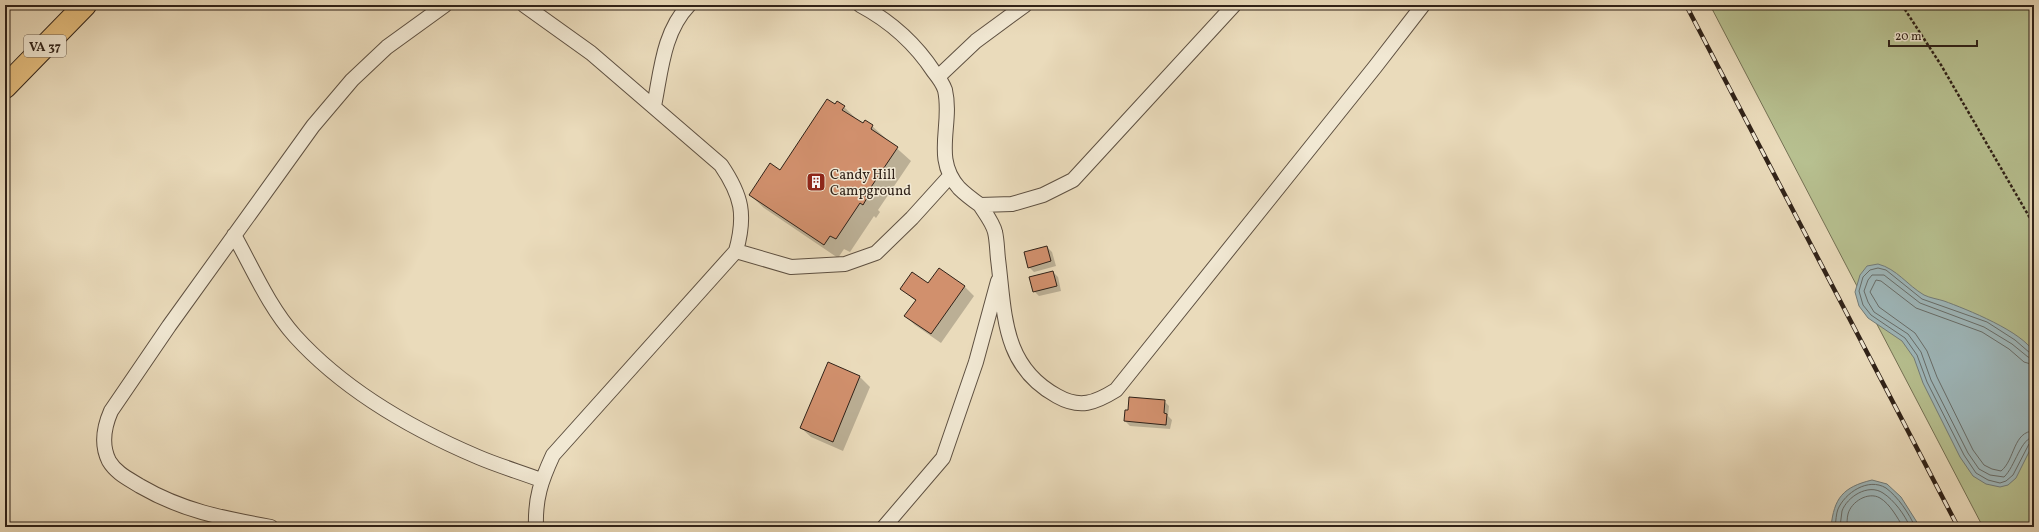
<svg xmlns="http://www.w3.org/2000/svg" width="2039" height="532" viewBox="0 0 2039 532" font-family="Vollkorn,serif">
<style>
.green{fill:#b7c090;stroke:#747154}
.water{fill:#9eb8bc;stroke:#727c7a}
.shadow{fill:#0003}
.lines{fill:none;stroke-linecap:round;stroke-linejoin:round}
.shore{stroke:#676d6a;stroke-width:1}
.building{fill:#d1906d;stroke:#302218}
.service-casing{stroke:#5e5041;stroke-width:16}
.motorway-casing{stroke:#302218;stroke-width:24}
.path{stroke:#302218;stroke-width:2.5;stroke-dasharray:3 2;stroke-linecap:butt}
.service{stroke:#f1e8d3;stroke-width:14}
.motorway{stroke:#e5be7e;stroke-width:22}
.rail-casing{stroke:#302218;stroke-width:4.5}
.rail{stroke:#f1e8d3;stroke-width:3;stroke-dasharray:9;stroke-linecap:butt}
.labels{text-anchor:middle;stroke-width:3;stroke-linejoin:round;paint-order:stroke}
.shield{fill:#f1e8d3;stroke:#6a5d50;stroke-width:1}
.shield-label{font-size:13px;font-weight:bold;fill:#302218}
.poi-label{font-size:14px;fill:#302218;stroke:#f1e8d3;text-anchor:start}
</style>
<rect width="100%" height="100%" fill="#eadbbb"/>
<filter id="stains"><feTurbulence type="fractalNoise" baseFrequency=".005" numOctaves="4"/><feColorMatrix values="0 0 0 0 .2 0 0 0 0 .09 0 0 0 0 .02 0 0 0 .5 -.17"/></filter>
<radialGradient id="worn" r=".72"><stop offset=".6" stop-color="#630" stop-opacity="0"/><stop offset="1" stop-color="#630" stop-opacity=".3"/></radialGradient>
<path class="green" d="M1710,5H2034V527H1983Z"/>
<path class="water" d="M1878,264C1897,269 1907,285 1924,295C1930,298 1938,299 1944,301C1966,309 2024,332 2034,353V442L2016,478L2008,485L2000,487L1986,484L1973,476L1960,457L1923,383L1914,358L1902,341L1868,318L1859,306L1855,292L1860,275L1867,266Z
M1872,480L1887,484L1901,497L1920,527H1831C1834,498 1843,487 1872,480Z"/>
<path class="shadow" d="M835,106L844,107L863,125L872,126L911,161L878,210L880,212L876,218L874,216L850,252L844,249L838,258L764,208L750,195L780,171Z
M1047,247L1052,252L1056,266L1034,272L1029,267Z
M1053,272L1058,277L1061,291L1039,296L1034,291Z
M928,285L964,286L974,296L941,343L915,325L905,316L916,301L901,289Z
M828,364L860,377L870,387L843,451L811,437L801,428Z
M1164,401L1169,406L1168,416L1172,420L1170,429L1130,426L1125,421Z"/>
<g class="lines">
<path class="shore" d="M2034,354L2030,353L2015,340L1987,322L1922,299L1886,270L1878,268L1870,270L1863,277L1859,291L1863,305L1871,315L1905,338L1917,355L1927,382L1964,455L1976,473L1988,480L2000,483L2006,481L2013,475L2029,444L2034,442
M2034,359L2028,357L2012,344L1984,327L1920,303L1884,275H1872L1868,280L1864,291L1868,302L1874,312L1908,334L1921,352L1931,380L1968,453L1979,469L1990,475L2004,477C2015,467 2021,437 2034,437
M2034,365L2024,362L2009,349L1982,332L1916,308L1881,281L1876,280L1870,292L1879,307L1915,333L1927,351L1937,377L1973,450L1984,465L1992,469L2001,471C2015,460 2013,431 2034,431
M1835,527C1836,521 1836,514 1838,509C1845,493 1868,477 1886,488C1898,497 1909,513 1915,527
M1840,527C1841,522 1841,516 1842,511C1847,497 1868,483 1883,493C1894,500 1905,515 1910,527
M1847,527C1847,523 1847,518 1848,514C1851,502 1868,491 1880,498C1890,504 1897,517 1903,527"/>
</g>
<path class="building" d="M827,99L835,104L837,101L845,106L842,110L863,123L865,120L873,125L871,129L898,147L865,196L867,198L863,205L860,203L836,239L830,236L824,245L749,195L770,163L780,170Z
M1047,246L1051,261L1028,268L1024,252Z
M939,268L965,286L931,334L904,316L916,300L900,289L912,272L928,283Z
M1053,271L1057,286L1033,292L1029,277Z
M828,362L860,376L833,442L800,428Z
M1129,397L1165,400L1164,413L1167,414L1166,425L1124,421L1125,410H1128Z"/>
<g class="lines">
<g class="service-casing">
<path id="service" d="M524,5L591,53L721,165C742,196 746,215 736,251L553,455C541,481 535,498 536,527
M860,5C890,21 915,43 934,72C938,77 943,84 945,90C953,125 932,158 959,188C965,194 973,200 980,205
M1234,5L1073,180L1043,195L1012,204L980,205C985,213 993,223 995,232C997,240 997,250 998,259C1005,314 1002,366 1057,396C1080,409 1095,403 1116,390L1375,67L1423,5
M938,77L976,41L1025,5
M654,106C661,72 663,32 689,5
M234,235C253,269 269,307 295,336C344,390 412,429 478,457C499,466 520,472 541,480
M736,251L791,267L845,264L876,253L912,218L950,176
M271,527C222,518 183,511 140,486C129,479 116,473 109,461C101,445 104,427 111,411L169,326L313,126L352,80L387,47L445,5
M884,527L943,458L976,362L998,281"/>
</g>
<g class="motorway-casing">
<path id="motorway" d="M5,87L85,5"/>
</g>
<path class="path" d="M1902,5L1941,65L2034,225"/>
<use href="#service" class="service"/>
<use href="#motorway" class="motorway"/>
<g class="rail-casing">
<path id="rail" d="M1686,5L1958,527"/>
</g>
<use href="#rail" class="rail"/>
</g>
<defs>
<g id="building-square" transform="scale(1)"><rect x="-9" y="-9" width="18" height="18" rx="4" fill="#8f2418" stroke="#f1e8d3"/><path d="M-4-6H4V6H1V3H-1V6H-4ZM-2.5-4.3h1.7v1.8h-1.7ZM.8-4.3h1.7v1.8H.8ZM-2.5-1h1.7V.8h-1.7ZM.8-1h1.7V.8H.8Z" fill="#fff"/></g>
</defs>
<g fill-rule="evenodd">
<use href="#building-square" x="816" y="182"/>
</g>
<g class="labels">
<rect class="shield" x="24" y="35" width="42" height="22" rx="3"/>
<g class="shield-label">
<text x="45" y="51">VA 37</text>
</g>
<g class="poi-label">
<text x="830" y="179">Candy Hill<tspan x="830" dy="16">Campground</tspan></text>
</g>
</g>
<rect width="2039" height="532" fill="none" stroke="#eadbbb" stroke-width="20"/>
<rect x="6" y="6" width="2027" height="520" fill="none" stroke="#302218" stroke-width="2"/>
<rect x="10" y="10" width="2019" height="512" fill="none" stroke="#302218"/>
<path d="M1889 40v6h88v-6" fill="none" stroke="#302218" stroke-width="2"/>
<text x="1895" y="40" font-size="12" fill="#302218" stroke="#f1e8d3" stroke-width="3" paint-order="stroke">20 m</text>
<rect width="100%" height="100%" filter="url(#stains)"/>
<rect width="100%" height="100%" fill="url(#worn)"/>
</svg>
